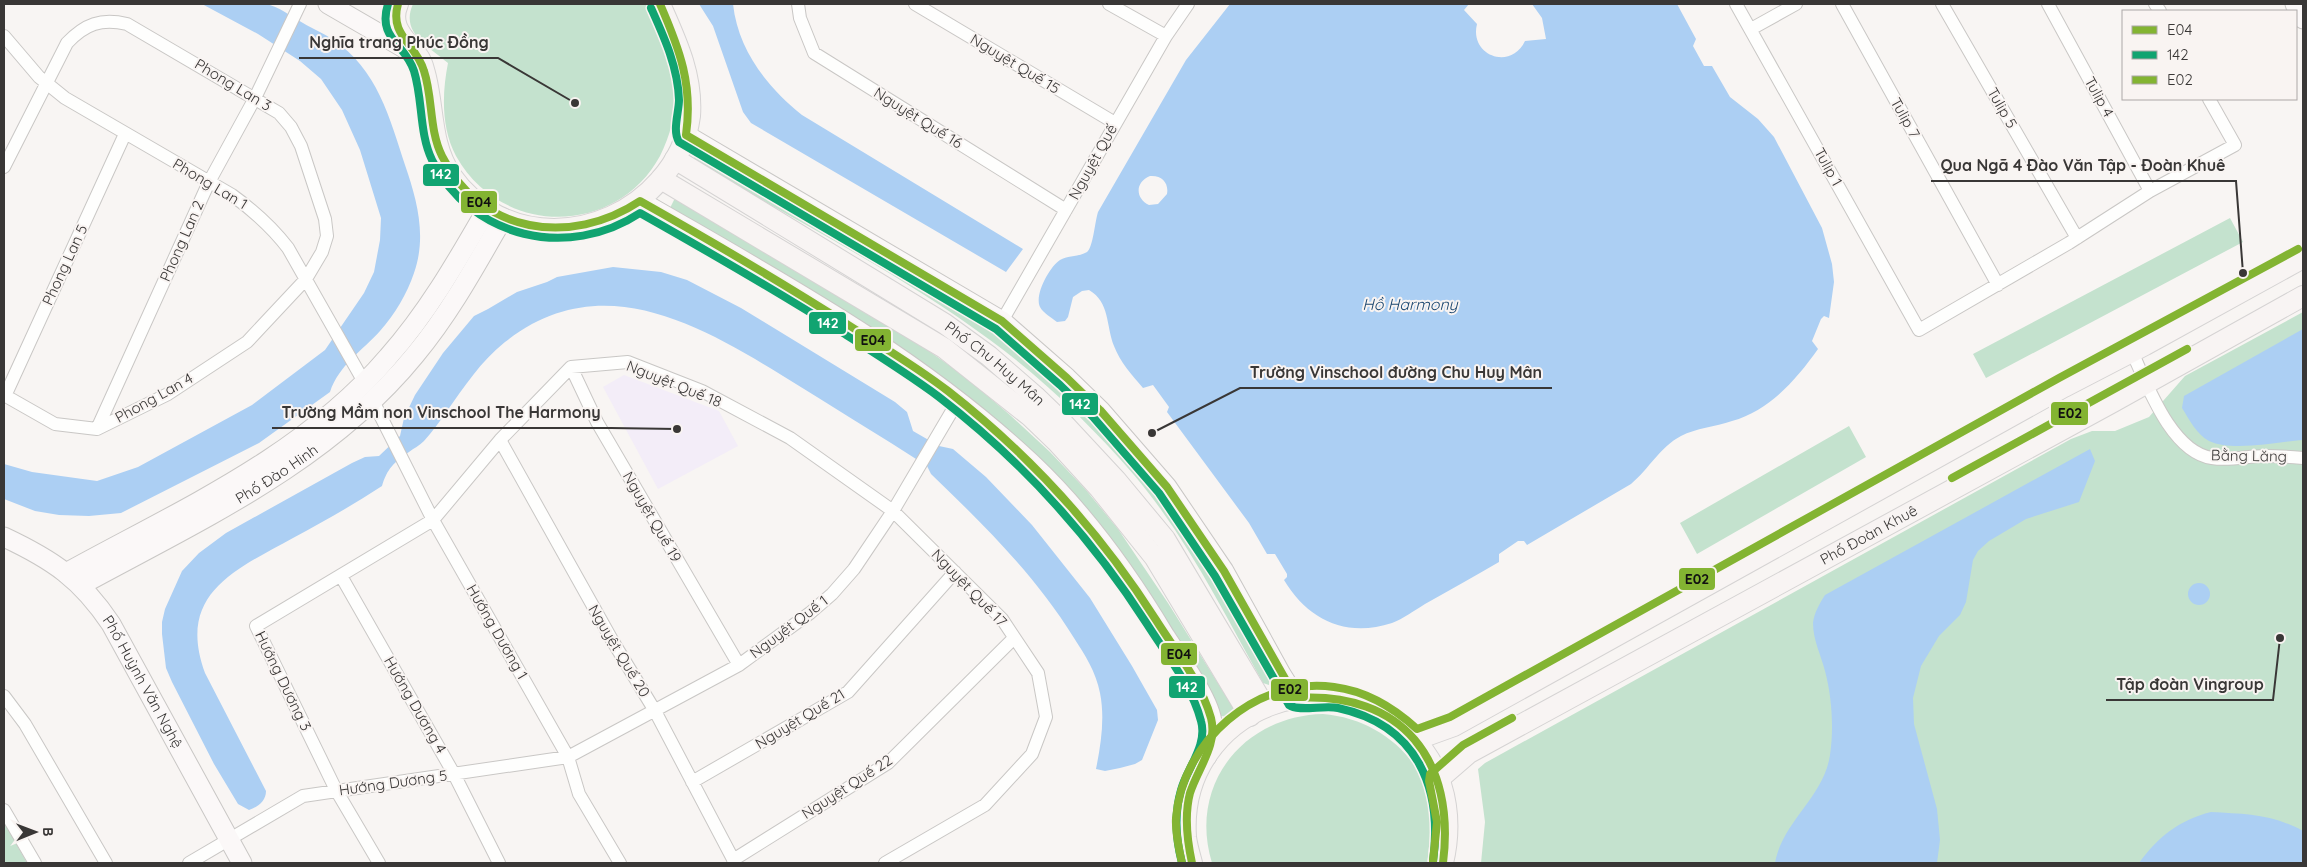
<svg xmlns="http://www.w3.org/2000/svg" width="2307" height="867" viewBox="0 0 2307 867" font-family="Quicksand,sans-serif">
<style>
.education{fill:#f3edf8}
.green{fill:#c4e2ce}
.water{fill:#accff3;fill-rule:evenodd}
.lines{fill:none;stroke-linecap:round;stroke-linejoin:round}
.street-casing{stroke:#c9c7c5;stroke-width:14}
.secondary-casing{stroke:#c9c7c5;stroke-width:21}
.primary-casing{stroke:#d5d3d3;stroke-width:22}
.street{stroke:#fefefd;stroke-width:12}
.secondary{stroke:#fbf8f8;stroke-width:19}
.primary{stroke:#f8f4f3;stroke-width:20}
.bus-1-casing{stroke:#f9f4f2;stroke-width:11}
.bus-2-casing{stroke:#f9f4f2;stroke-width:11}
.bus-3-casing{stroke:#f9f4f2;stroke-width:11}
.bus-1{stroke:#83b432;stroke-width:8}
.bus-2{stroke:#11a471;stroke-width:8}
.bus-3{stroke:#83b432;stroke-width:8}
.labels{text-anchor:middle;stroke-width:4;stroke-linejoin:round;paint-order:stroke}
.street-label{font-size:15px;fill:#393736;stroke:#f9f4f2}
.water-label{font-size:16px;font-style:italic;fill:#18456f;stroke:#f9f4f2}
.leader{fill:none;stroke:#393736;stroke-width:2}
.callout-dot{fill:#393736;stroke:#f9f4f2;stroke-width:2}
.callout-label{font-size:16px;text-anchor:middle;font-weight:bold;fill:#393736;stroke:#f9f4f2;stroke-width:4;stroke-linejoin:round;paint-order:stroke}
.line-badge{stroke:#f9f4f2;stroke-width:2}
.badge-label{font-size:14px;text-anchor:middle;font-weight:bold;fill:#fff}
.pale-badge-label{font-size:14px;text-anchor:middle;font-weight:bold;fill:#111}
</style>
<rect width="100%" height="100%" fill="#f8f5f3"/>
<path class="education" d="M624,375L719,411L738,446L658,489L603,387Z"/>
<path class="green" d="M413,4H648C657,26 674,58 676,82C678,107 671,134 660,156C616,237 501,237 456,156C441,128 442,93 448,63C428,46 400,33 413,4Z
M700,151L998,328L1054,376L1131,452L1220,578L1275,676L1274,682L1269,685L1263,683C1224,613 1186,536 1134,475C1093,427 1041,377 990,340C898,272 794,220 696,162L694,158L695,153Z
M679,199L869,309L963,375L1010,415L1050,452L1086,490L1118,529L1168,603L1234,709L1230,717L1220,716L1215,704L1054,477L670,208L674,200Z
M2230,218L2243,242L1986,378L1973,354Z
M2303,312V863H1481L1485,822L1478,769L1485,763L2071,439L2092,431H2115L2149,417L2185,376Z
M1849,426L1866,457L1697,554L1680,523Z
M1323,714C1397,720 1453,788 1428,863H1212C1188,785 1243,716 1323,714Z
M4,822L27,863H4Z"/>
<path class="water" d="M202,4C218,4 252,1 266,4C278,6 292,17 303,23C313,29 324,33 333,40C377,68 390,119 405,165C417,200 427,236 414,273C407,294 395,314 380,331C362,351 339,365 330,392L259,443L121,513L89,516L59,515L35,511L4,499V464L32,472L97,481L138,467L252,405L325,350L364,293L374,272L380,240L381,218L360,150L342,110L321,79L300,61L258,34Z
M699,4H733C738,50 767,87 802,115L1023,249L1006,272L751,123L743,112L713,26Z
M1230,4H1469L1464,10L1477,24C1469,56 1511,71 1525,41L1546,39L1542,18L1532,4H1677L1696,39L1693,46L1704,66H1712L1730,97L1758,119L1774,137L1822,228L1832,264L1834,282L1829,318L1824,316L1821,319L1812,341L1818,349C1796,380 1770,410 1732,421C1715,427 1696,428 1681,436C1660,447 1649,469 1631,484L1527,545L1524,541H1518L1499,554V562C1475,576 1450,590 1425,604C1415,610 1403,619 1392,623C1346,638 1308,620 1284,580L1287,577V574L1275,554H1267L1249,523L1167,412L1169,407L1153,385L1143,388C1132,375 1120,362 1114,346C1106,326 1110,302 1089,290L1082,291L1073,297L1068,317L1065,321L1057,322C1052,318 1043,313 1040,307C1034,295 1050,266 1060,260C1068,255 1079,257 1087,252C1093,248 1095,221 1098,212L1186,60ZM1150,176C1162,175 1169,183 1167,194L1158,204L1149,205C1135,198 1135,182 1150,176Z
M613,267L661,272L687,280L741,308L895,402L907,412L913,431L939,446L953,449L986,477L1032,525L1090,598L1132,666L1157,710L1158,720L1142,760L1135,764L1120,768L1105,771L1096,769C1101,744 1105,718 1100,693C1096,672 1085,655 1074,638C1035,575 983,524 931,474L927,466C879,435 831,406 783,376C695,322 599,268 505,342C481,361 464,387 447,411C440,421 432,432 424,441C419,446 414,448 409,452C394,462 387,469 382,486C353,505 323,522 293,538C235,570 176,594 205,673L266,791C266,801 258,807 249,810L238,804L214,764L172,682L166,668L162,634V622L165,609L182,571L199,553L226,533L352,463L365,457L379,456L400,436L404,418L415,395L443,353L474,316L488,309L517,292L547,282L557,277Z
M2303,329V440C2277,442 2233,452 2209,441C2197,435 2189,419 2182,408L2184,396Z
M2090,449L2095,461L2079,502L2026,519L1989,541L1978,551L1973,560L1966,602L1960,615L1939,636L1921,666L1913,698L1914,724L1937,809L1940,840L1937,863H1775C1782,822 1824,797 1830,755C1834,729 1832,697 1825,671C1821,655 1813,640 1813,623C1814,613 1820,603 1825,595Z
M2188 594a11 11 0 1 1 22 0a11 11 0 1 1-22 0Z
M2211,812C2246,814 2272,814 2303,831V863H2139C2158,837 2179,820 2211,812Z"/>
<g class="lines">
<g class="street-casing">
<path id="street" d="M798,4L800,18L814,53L1066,210
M915,4L1115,123
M1109,4L1166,36
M1736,4L1919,330L2069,243L2150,191L2235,145L2209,99
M1842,4L1998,285
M1942,4L2077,238
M2048,4L2150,191
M2155,4L2160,11
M1751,29L1796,4
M4,36L39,77L65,98L232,195C254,211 272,227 288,248L364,382
M4,167L67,43C85,24 101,18 127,24L279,113L291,127L301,146L325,219L327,236L322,252L306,279L247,342L168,394L97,429L55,424L4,395
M1002,321L1166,36L1188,4
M2132,352C2147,384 2171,452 2212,458C2230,461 2247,456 2265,456C2278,456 2291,457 2303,458
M571,367L597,422L739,665
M5,396L125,134
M373,401L433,520L568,757L579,794L620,863
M97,429L209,182L255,98L300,4
M500,440L612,640L655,711L735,863
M341,576L454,774L499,863
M4,696L25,724L106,863
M692,782L848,692L955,572
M4,810L35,863
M733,860L888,763L1014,638
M189,863L303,796L568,757L739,665L810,613L832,594L854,569L893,511L959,399
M379,863L336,790L256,626L433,520L500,440L571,367L628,362L702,391L790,438L893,511L1002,619L1038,673L1046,717L1032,754L985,805L885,863"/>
</g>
<g class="secondary-casing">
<g id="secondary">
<path d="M328,4L416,55"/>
<path d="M2295,4L2303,19"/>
<path d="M686,135L1002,321L1067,378L1100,410L1167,487L1224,571L1281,674L1296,698"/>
<path d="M640,201C776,280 915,354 1031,463C1084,513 1128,574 1165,636C1178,656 1211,701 1212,723C1213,734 1210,745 1207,756"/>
<path id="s1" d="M4,537C53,560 81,579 111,624L242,863"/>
<path d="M66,573C178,511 303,457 388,357C428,312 457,261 487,209"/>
<path id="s2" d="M81,585C200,520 327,463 415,355C450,313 476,265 503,218"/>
</g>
</g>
<g class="primary-casing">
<g id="primary">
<path d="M398,4C388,27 406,39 418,56C423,62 424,70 426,77C434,110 431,145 451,175C502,248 604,244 660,180C676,162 687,139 690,116C693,75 676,40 660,4"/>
<path id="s3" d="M675,159L945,324L989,356L1035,396L1063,423L1116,480L1165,539L1265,707"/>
<path d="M661,179L944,348L1031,417L1057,442L1099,488L1155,558L1250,716"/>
<path d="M1415,740L1454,726L2064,387L2145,345L2303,258"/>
<path id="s4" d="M1439,779L1469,753L2113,402L2303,296"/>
<path d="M1192,863C1190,855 1187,846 1186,837C1177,705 1345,645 1424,751C1448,784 1452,825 1443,863"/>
</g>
</g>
<use href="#street" class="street"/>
<use href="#secondary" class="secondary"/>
<use href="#primary" class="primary"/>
<g class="bus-1-casing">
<path id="bus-1" d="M398,4C389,36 416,43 424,71C433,98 429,130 442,156C480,234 571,247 640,201C711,241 781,282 850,326C883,347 917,367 948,391C1030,455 1100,532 1156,620C1175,650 1201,682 1211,718C1218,745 1198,768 1190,793C1184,816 1187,840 1192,863
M660,4C680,50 693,85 686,135L1002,321L1067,378L1100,410L1167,487L1224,571L1296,698C1403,691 1456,761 1443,863"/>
</g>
<g class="bus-2-casing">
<path id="bus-2" d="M388,4C377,39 405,43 414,71C423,100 419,133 432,160C471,239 569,260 640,213C709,252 777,291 843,333C876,354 908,374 939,397C1021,460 1091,537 1147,624C1166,654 1192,686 1201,721C1208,745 1187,768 1181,790C1174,814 1176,840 1182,863
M651,8C664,37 678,67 679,100C679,112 672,131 679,142L996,329L1060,385L1093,417L1159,493L1215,576L1289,705C1298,712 1324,705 1338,708C1417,725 1443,787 1433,862"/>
</g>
<g class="bus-3-casing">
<path id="bus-3" d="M1952,478L2187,349
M1433,861L1437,822L1429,781L1430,774L1463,745L1512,718
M1182,863C1179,849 1175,833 1176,818C1182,742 1256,676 1334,687C1366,691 1393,707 1417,729L1450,717L2059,378L2298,249"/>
</g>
<use href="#bus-1" class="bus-1"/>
<use href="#bus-2" class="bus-2"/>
<use href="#bus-3" class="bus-3"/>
</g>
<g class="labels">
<g class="street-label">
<text transform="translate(1015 64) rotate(31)" y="5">Nguyệt Quế 15</text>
<text transform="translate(233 85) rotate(31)" y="5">Phong Lan 3</text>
<text transform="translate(2099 97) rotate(61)" y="5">Tulip 4</text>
<text transform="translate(2002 108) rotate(60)" y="5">Tulip 5</text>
<text transform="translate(918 118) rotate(32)" y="5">Nguyệt Quế 16</text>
<text transform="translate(1905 118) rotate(61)" y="5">Tulip 7</text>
<text transform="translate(1093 162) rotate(-61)" y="5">Nguyệt Quế</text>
<text transform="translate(1828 167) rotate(61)" y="5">Tulip 1</text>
<text transform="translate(210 184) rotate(31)" y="5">Phong Lan 1</text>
<text transform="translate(182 241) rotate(-66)" y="5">Phong Lan 2</text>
<text transform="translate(65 265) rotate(-65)" y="5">Phong Lan 5</text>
<text dy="5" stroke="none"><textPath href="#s3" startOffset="380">Phố Chu Huy Mân</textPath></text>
<text transform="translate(674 384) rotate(22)" y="5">Nguyệt Quế 18</text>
<text transform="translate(154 398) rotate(-29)" y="5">Phong Lan 4</text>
<text transform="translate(2249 456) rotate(1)" y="5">Bằng Lăng</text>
<text dy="5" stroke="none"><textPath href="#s2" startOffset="225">Phố Đào Hinh</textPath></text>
<text transform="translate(652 517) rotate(60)" y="5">Nguyệt Quế 19</text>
<text dy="5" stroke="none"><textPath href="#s4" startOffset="495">Phố Đoàn Khuê</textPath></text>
<text transform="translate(969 588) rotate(46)" y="5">Nguyệt Quế 17</text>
<text transform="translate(789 627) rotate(-37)" y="5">Nguyệt Quế 1</text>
<text transform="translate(497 632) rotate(60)" y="5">Hướng Dương 1</text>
<text transform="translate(619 651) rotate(59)" y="5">Nguyệt Quế 20</text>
<text transform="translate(283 681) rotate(64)" y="5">Hướng Dương 3</text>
<text dy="5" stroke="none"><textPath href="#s1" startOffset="206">Phố Huỳnh Văn Nghệ</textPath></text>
<text transform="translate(415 705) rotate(60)" y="5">Hướng Dương 4</text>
<text transform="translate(800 719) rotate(-31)" y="5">Nguyệt Quế 21</text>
<text transform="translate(393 783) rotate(-8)" y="5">Hướng Dương 5</text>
<text transform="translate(847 787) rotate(-33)" y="5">Nguyệt Quế 22</text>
</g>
<g class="water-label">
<text x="1410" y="310">Hồ Harmony</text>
</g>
</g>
<path class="leader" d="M575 103L498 58H299M2243 273L2236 181H1931M1152 433L1240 388H1552M677 429L611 428H272M2280 638L2273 700H2106"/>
<g class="callout-dot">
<circle cx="575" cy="103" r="5"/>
<circle cx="2243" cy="273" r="5"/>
<circle cx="1152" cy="433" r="5"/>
<circle cx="677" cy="429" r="5"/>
<circle cx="2280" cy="638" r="5"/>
</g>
<g class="callout-label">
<text x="399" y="48">Nghĩa trang Phúc Đồng</text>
<text x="2083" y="171">Qua Ngã 4 Đào Văn Tập - Đoàn Khuê</text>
<text x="1396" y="378">Trường Vinschool đường Chu Huy Mân</text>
<text x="441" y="418">Trường Mầm non Vinschool The Harmony</text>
<text x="2190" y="690">Tập đoàn Vingroup</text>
</g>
<g class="line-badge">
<rect x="422" y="163" width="38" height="24" rx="5" fill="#11a471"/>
<rect x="460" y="190" width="38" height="24" rx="5" fill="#83b432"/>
<rect x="808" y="311" width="39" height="24" rx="5" fill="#11a471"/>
<rect x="854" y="328" width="38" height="24" rx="5" fill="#83b432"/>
<rect x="1061" y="392" width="38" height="24" rx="5" fill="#11a471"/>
<rect x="2050" y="401" width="39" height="25" rx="5" fill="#83b432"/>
<rect x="1678" y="567" width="38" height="24" rx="5" fill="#83b432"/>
<rect x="1160" y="642" width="38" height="24" rx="5" fill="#83b432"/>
<rect x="1168" y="675" width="38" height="24" rx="5" fill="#11a471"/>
<rect x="1270" y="678" width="39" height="24" rx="5" fill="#83b432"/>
</g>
<g class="badge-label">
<text x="441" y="179">142</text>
<text x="828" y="328">142</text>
<text x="1080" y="409">142</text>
<text x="1187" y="692">142</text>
</g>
<g class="pale-badge-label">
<text x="479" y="207">E04</text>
<text x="873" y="345">E04</text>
<text x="2070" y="418">E02</text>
<text x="1697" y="584">E02</text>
<text x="1179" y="659">E04</text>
<text x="1290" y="694">E02</text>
</g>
<rect width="2307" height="867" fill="none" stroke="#393736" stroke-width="10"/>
<rect x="2122" y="10" width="175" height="90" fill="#f9f4f2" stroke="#aca8a7"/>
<rect x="2132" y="26" width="25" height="8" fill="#83b432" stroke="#aca8a7"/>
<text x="2167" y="35" font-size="15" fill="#393736">E04</text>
<rect x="2132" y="51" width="25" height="8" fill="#11a471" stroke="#aca8a7"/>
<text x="2167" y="60" font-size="15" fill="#393736">142</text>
<rect x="2132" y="76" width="25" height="8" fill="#83b432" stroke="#aca8a7"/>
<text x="2167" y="85" font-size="15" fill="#393736">E02</text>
<g transform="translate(35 832) rotate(89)" stroke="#f9f4f2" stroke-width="4" paint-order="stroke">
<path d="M0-4L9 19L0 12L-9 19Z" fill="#393736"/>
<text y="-8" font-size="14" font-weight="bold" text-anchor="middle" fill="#393736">B</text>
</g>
</svg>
